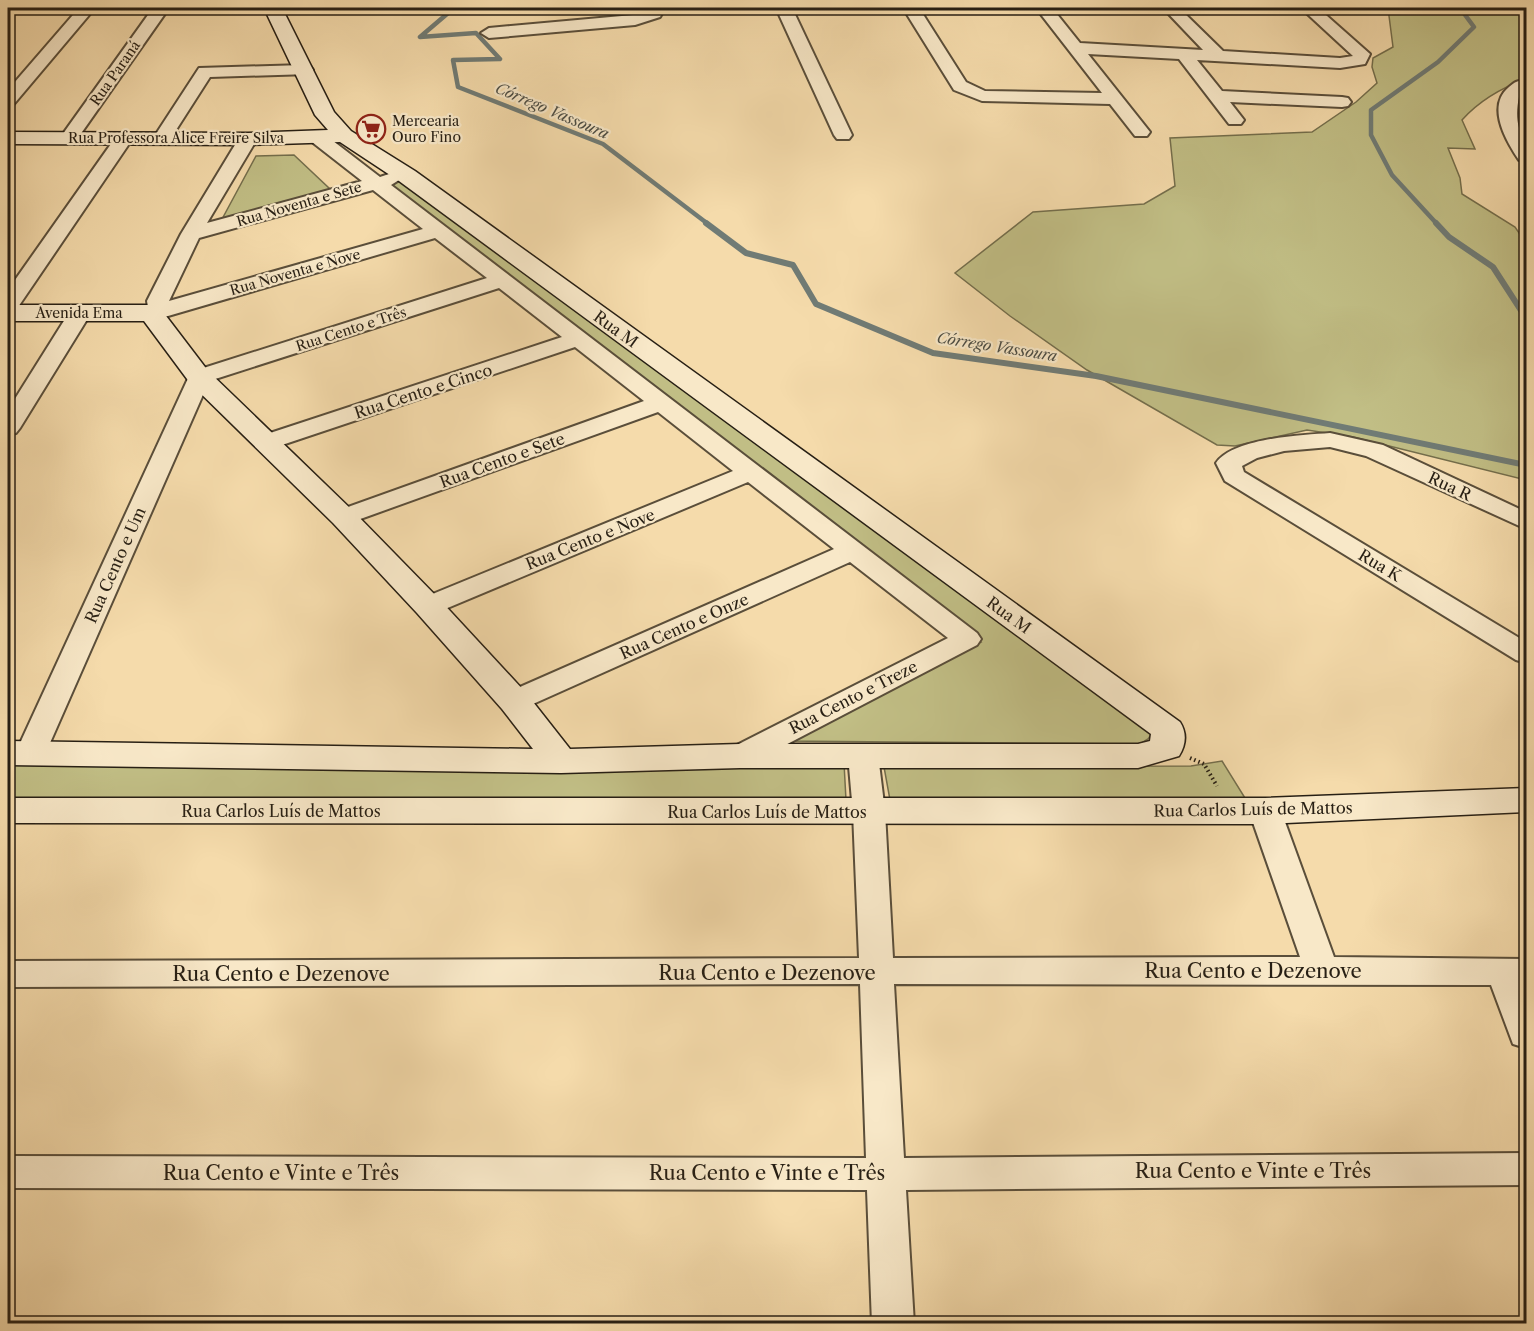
<svg xmlns="http://www.w3.org/2000/svg" width="1534" height="1331" viewBox="0 0 1534 1331" font-family="'Libre Caslon Text',serif">
<style>
.green{fill:#c1be85;stroke:#746e4c;stroke-width:1.5}
.lines{fill:none;stroke-linecap:round;stroke-linejoin:round}
.stream-far1{stroke:#707b75;stroke-width:4.5}
.stream{stroke:#707b75;stroke-width:6}
.street-casing{stroke:#5a4e3a;stroke-width:4}
.secondary-casing{stroke:#271f14;stroke-width:3}
.path{stroke:#271f14;stroke-width:4;stroke-dasharray:1.5 3;stroke-linecap:butt}
.street{fill:#f8e8c8;fill-rule:evenodd}
.secondary{fill:#f8e8c8;fill-rule:evenodd}
.labels{text-anchor:middle;stroke-width:4.5;stroke-linejoin:round;paint-order:stroke}
.far-street-label{font-size:14px;fill:#271f14;stroke:#f8e8c8}
.far-poi-label{font-size:14px;fill:#271f14;stroke:#f8e8c8;text-anchor:start}
.far-water-label{font-size:15px;font-style:italic;fill:#4c4d44;stroke:#f8e8c8}
.street-label{font-size:16px;fill:#271f14;stroke:#f8e8c8}
.near-street-label{font-size:20px;fill:#271f14;stroke:#f8e8c8}
</style>
<rect width="100%" height="100%" fill="#f5dbab"/>
<filter id="stains"><feTurbulence type="fractalNoise" baseFrequency=".00333" numOctaves="4"/><feColorMatrix values="0 0 0 0 .2 0 0 0 0 .09 0 0 0 0 .02 0 0 0 .5 -.17"/></filter>
<radialGradient id="worn" r=".72"><stop offset=".6" stop-color="#630" stop-opacity="0"/><stop offset="1" stop-color="#630" stop-opacity=".3"/></radialGradient>
<path class="green" d="M1388,8H1526V79C1501,88 1480,100 1462,120L1475,149L1448,148L1460,178L1462,194L1515,227L1526,243V480L1353,437L1307,430L1235,446L1217,445L1087,370L1010,316L955,273L1033,212L1144,204L1175,186L1170,138L1312,132L1356,102L1377,83L1372,67L1373,58L1393,47Z
M294,155L331,190L221,221L256,156Z
M404,180L1156,728L1148,739L1140,744L780,741L981,642L383,186Z
M1222,761L1245,798L890,800L884,767L1191,766Z
M8,763H844L846,800H8Z"/>
<g class="lines">
<path class="stream-far1" d="M454,8L420,37L476,33L500,59L453,60L458,87L603,144L708,224
M1437,224L1392,175L1371,135V110L1438,62L1474,27L1460,8"/>
<path class="stream" d="M706,223L746,253L793,265L816,304L933,353L1096,376L1526,465
M1436,223L1449,237L1493,267L1526,318"/>
<g class="street-casing">
<path id="street" d="M79,8H95L14,104L8,105V90Z
M153,8H169L75,142H63L60,138Z
M649,8H665L660,17L635,25L489,38L481,33L489,28L633,15L648,11Z
M776,8H792L852,135L849,139H837L834,135Z
M903,8H919L966,82L985,91L1102,93L1036,8H1052L1080,43L1203,50L1163,8H1179L1223,51L1340,58L1353,56L1301,8H1318L1370,54L1365,64L1340,68L1197,60L1222,91L1342,97L1348,98L1351,102L1348,106L1342,107L1230,102L1244,120L1241,124H1229L1179,59L1088,54L1150,132L1147,136H1135L1110,104L982,101L954,90Z
M304,65L310,66L313,70L310,74L210,77L169,141H157L154,137L199,68Z
M1526,80V90L1519,97C1517,107 1516,117 1519,128C1523,141 1527,148 1526,162L1519,160C1506,141 1486,106 1509,87C1515,82 1518,80 1526,80Z
M124,132L130,134L133,138L16,310L8,311V290L118,134Z
M318,132L324,134L380,177L389,174L396,176L399,180L391,185L977,633L981,639L977,645L751,763L740,766L729,763L725,756L729,749L948,638L850,562L524,708L514,710L504,708L499,701L504,694L834,549L748,482L438,612L428,614L418,612L414,606L418,600L733,471L658,412L352,522L343,525L334,522L330,517L334,512L644,401L575,347L276,447L267,449L258,447L255,442L258,437L562,337L499,288L209,381L46,752L42,759L31,762L20,759L16,752L191,372L487,278L435,238L168,316L151,320L143,318L140,313L143,308L148,307L147,301L181,234L241,135H255L257,139L207,223L362,181L312,142L309,138L312,134ZM373,190L423,229L169,301L199,238Z
M80,306L88,308L91,313L20,428L16,433L8,435V410L72,308Z
M1330,433L1383,445L1526,512V529L1366,456L1330,447L1284,451L1257,458L1242,466L1244,472L1526,642V663L1516,660L1225,481L1216,463C1233,438 1302,435 1330,433Z
M863,745L874,748L878,755L885,812L893,958L1300,957L1249,811L1254,803L1265,800L1276,803L1281,811L1334,957L1526,959V1048L1513,1044L1491,985L894,984L904,1158L1526,1153V1185L906,1190L914,1324H872L867,1190L8,1188V1156L866,1158L860,984L8,987V961L859,958L853,812L848,755L852,748Z"/>
</g>
<g class="secondary-casing">
<path id="secondary" d="M264,8H282L334,112L351,131L415,171L1180,722C1187,733 1186,745 1179,756L1138,768H740L561,773L8,765V741L533,749L502,709L417,613L333,523L190,383L144,321H8V305H151L160,308L208,371L353,511L439,599L526,693L570,749L740,744H1138L1150,741L1151,734L399,181L340,142L248,145L8,144V132L248,133L328,130L315,115Z
M1526,788V812L1265,824L8,823V798H1265Z"/>
</g>
<path class="path" d="M1190,758L1204,764L1217,786"/>
<use href="#street" class="street"/>
<use href="#secondary" class="secondary"/>
</g>
<defs>
<g id="supermarket-ring" transform="scale(1.5)"><circle r="9.5" fill="#f8e8c8" stroke="#8f2418" stroke-width="1.5"/><path d="M-6-5.5h2.5l.6 2H6L4.5 2H-2.5L-4.4-4H-6ZM-1.5 3.2a1.3 1.3 0 1 0 .1 0ZM3 3.2a1.3 1.3 0 1 0 .1 0Z" fill="#8f2418"/></g>
</defs>
<g fill-rule="evenodd">
<use href="#supermarket-ring" x="371" y="129"/>
</g>
<g class="labels">
<g class="far-street-label">
<text transform="translate(115 73) rotate(-55)" y="5">Rua Paraná</text>
<text x="176" y="143">Rua Professora Alice Freire Silva</text>
<text transform="translate(299 204) rotate(-16)" y="5">Rua Noventa e Sete</text>
<text transform="translate(295 272) rotate(-16)" y="5">Rua Noventa e Nove</text>
<text x="79" y="318">Avenida Ema</text>
<text transform="translate(351 329) rotate(-18)" y="5">Rua Cento e Três</text>
</g>
<g class="far-poi-label">
<text x="392" y="126">Mercearia<tspan x="392" dy="16">Ouro Fino</tspan></text>
</g>
<g class="far-water-label">
<text transform="translate(552 111) rotate(23)" y="5">Córrego Vassoura</text>
<text transform="translate(997 347) rotate(9)" y="5">Córrego Vassoura</text>
</g>
<g class="street-label">
<text transform="translate(616 329) rotate(36)" y="6">Rua M</text>
<text transform="translate(423 391) rotate(-18)" y="6">Rua Cento e Cinco</text>
<text transform="translate(502 460) rotate(-20)" y="6">Rua Cento e Sete</text>
<text transform="translate(1450 486) rotate(25)" y="6">Rua R</text>
<text transform="translate(590 539) rotate(-22)" y="6">Rua Cento e Nove</text>
<text transform="translate(115 565) rotate(-66)" y="6">Rua Cento e Um</text>
<text transform="translate(1380 565) rotate(31)" y="6">Rua K</text>
<text transform="translate(1009 615) rotate(36)" y="6">Rua M</text>
<text transform="translate(684 626) rotate(-24)" y="6">Rua Cento e Onze</text>
<text transform="translate(853 697) rotate(-27)" y="6">Rua Cento e Treze</text>
<text transform="translate(1253 809) rotate(-1)" y="6">Rua Carlos Luís de Mattos</text>
<text x="281" y="817">Rua Carlos Luís de Mattos</text>
<text x="767" y="818">Rua Carlos Luís de Mattos</text>
</g>
<g class="near-street-label">
<text x="1253" y="978">Rua Cento e Dezenove</text>
<text x="767" y="980">Rua Cento e Dezenove</text>
<text x="281" y="981">Rua Cento e Dezenove</text>
<text x="1253" y="1178">Rua Cento e Vinte e Três</text>
<text x="281" y="1180">Rua Cento e Vinte e Três</text>
<text x="767" y="1180">Rua Cento e Vinte e Três</text>
</g>
</g>
<rect width="1534" height="1331" fill="none" stroke="#f5dbab" stroke-width="30"/>
<rect x="9" y="9" width="1516" height="1313" fill="none" stroke="#271f14" stroke-width="3"/>
<rect x="15" y="15" width="1504" height="1301" fill="none" stroke="#271f14" stroke-width="1.5"/>
<rect width="100%" height="100%" filter="url(#stains)"/>
<rect width="100%" height="100%" fill="url(#worn)"/>
</svg>
